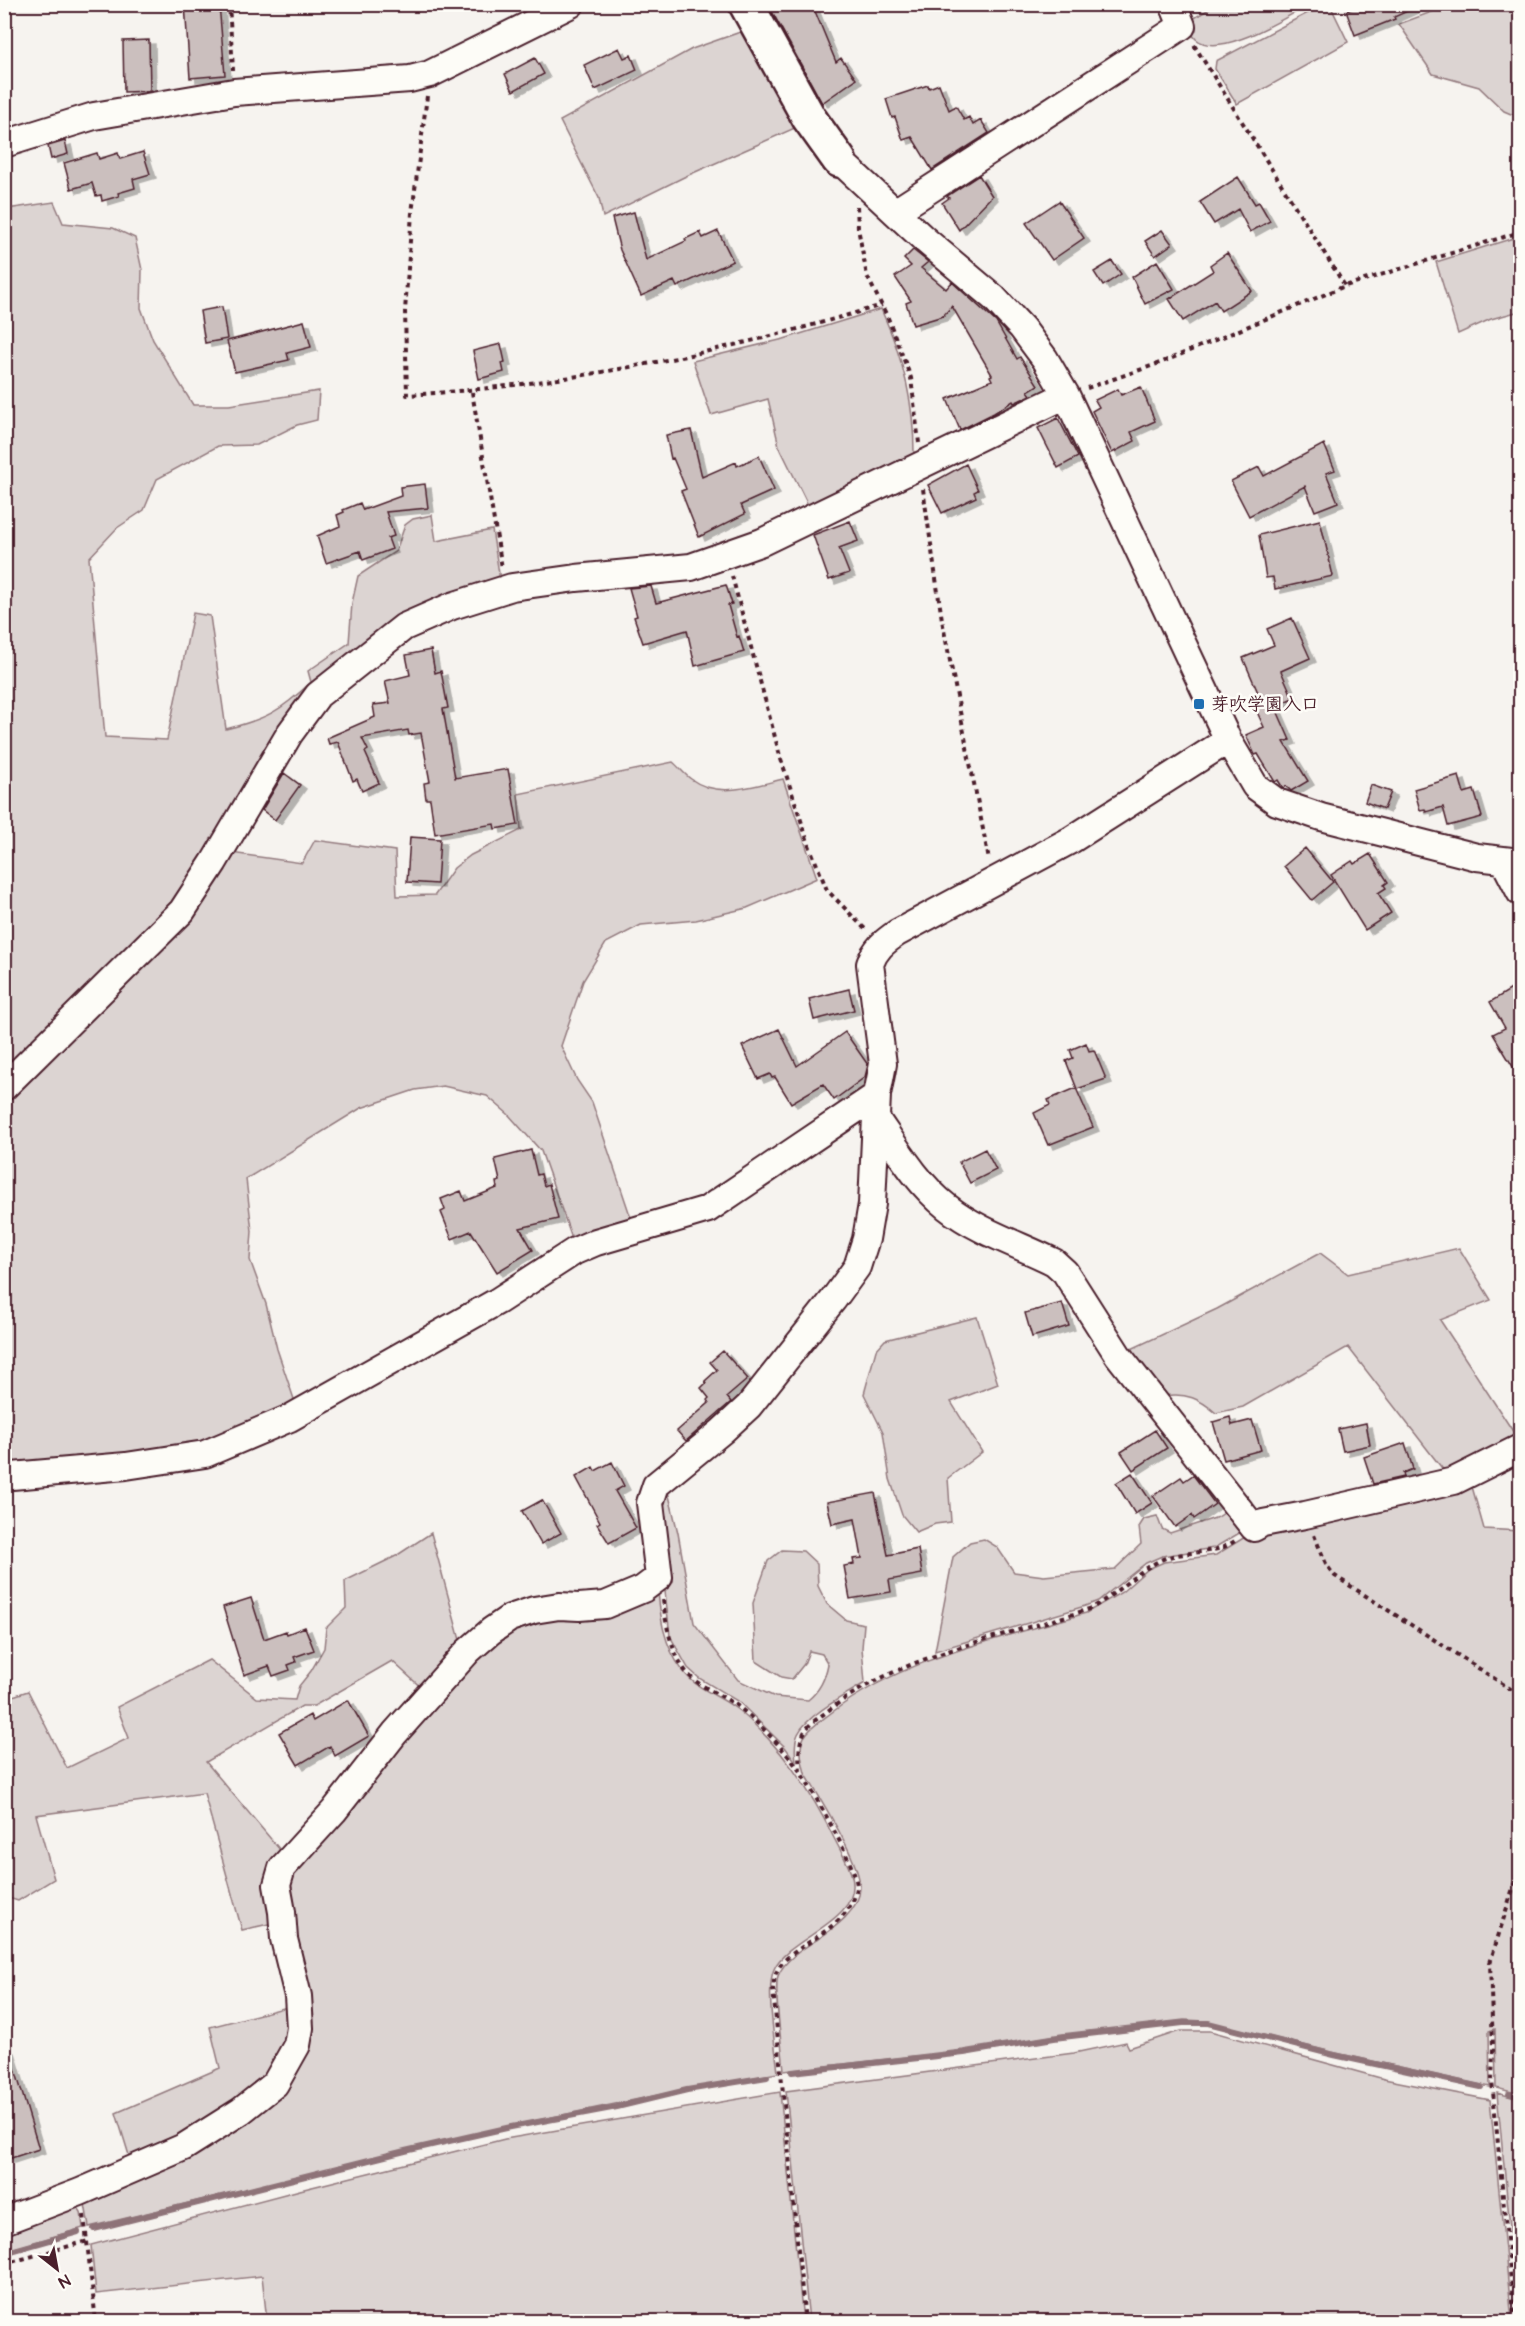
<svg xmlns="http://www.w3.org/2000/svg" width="1525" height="2326" viewBox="0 0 1525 2326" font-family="'Architects Daughter','Klee One',sans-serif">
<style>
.green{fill:#dcd4d2;stroke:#937a7e;stroke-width:1.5}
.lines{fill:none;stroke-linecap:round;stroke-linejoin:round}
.stream{stroke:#8e7378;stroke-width:6}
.building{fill:#cbbfbe;stroke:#4a1f2b;stroke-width:1.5;filter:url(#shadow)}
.street-casing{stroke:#4a1f2b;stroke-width:30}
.secondary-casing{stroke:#4a1f2b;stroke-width:38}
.path{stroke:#4a1f2b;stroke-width:4;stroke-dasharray:4.5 4.5;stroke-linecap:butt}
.street{stroke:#fdfcf7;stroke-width:26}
.secondary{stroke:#fdfcf7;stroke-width:33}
.poi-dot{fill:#1f6fb2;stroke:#fdfcf7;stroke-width:2}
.labels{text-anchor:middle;stroke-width:5;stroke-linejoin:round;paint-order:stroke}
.poi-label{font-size:18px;font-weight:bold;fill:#4a1f2b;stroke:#fdfcf7;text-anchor:start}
</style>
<defs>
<filter id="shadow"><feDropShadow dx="6" dy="4" stdDeviation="0" flood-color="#0004"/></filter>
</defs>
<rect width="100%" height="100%" fill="#f6f3ef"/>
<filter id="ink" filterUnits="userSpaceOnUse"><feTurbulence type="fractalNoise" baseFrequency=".0167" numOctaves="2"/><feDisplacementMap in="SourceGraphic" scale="12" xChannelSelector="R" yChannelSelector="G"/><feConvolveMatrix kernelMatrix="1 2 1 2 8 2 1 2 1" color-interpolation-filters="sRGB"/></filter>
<g filter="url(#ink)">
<path class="green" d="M1325,4L1330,5L1348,42L1237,104L1215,69L1216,61Z
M1215,5H1309C1285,17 1220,60 1196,39C1192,35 1188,28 1185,24Z
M1436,5H1520V115L1511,114L1504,111L1479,87L1433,74L1399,24L1437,10Z
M746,30L799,123L795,128L684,177L603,217L599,198L560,121L692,49Z
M54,202L63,223L113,228L135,238L142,270L141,308L153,340L193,405H229L319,391L317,420L297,425L257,445L218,446L157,479L144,510L117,528L89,558L105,737L167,740L193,613L210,616L226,729C266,719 281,711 311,682L308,671L349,643L352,603L358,576L396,551L405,525L413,519L432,515L436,541L492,530L501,586L346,664L177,909L4,1081V212L7,209Z
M1520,236V311L1491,319L1458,334L1436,262Z
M881,309C904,360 915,405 914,462L812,513L779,446L768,399L711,415L693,361L784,339Z
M673,762C679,767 684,774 691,779C717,799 754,786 783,779L817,878L747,908L696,920L641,925L606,943L583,981L561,1046L577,1080L592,1102L634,1227L575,1247L541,1151L508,1114L487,1096L443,1086L415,1090L361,1108L246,1179L252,1231L250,1260L266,1304L277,1349L297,1408L224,1441L5,1472V1090L224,852L302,863L315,840L395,851L397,896L435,895L454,868L471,855L521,830L518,794Z
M1459,1248L1491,1300L1440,1320L1520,1442L1445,1472L1348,1347L1243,1407L1216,1413C1200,1399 1186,1392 1164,1396L1127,1351L1217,1309L1320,1253L1348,1274Z
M977,1317L998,1384L951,1402L982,1452L948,1478L951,1522L935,1524L916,1532L902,1515L890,1479L883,1432L864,1394L876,1350L885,1340Z
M1469,1476L1484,1529L1520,1531V2094L1496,2088L1495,2029L1489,2031L1490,2087L1332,2052L1206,2021L1184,2020L1062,2034L963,2050L784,2071C783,2052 773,1991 778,1976C784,1960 804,1948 818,1939C834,1928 860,1910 860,1888C861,1862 819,1797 805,1773C802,1761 798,1749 804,1737C810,1727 822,1720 831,1713C904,1657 1000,1639 1086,1613L1122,1592L1148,1569L1164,1562L1216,1555L1250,1534Z
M666,1483L678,1533L694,1623L738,1680L775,1697L808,1700C820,1690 825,1679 828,1664L822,1654L809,1651L804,1664L792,1679L781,1677L756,1661L753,1603L768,1561L782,1550L803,1551L817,1564L818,1586L827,1604L846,1620L864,1624L862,1648L865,1683C847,1694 807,1715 798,1734C794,1742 795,1753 796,1762L785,1747L739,1702L699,1678L688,1668L670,1636L662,1564L659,1488Z
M1233,1507L1248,1528L1214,1548L1162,1556L1146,1563L1098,1601L1085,1606L935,1651L953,1557L970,1542L984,1539L997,1547L1014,1572L1044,1576L1115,1569L1141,1544L1139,1527L1144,1519L1157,1516L1162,1529L1170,1533L1218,1517Z
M431,1533L463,1651L426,1692L392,1661L314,1706H302L206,1762L286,1857L278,1922L242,1930L204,1793L36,1815L54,1879L18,1901L5,1897L4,1699L28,1691L67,1768L129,1738L117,1707L209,1660L257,1698L295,1700L299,1686L311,1671L324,1648L326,1628L346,1608L345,1581L396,1556Z
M657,1581C660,1614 662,1644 683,1671C697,1690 721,1696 738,1710C781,1745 811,1791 835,1840C841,1852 849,1864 852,1877C863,1921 788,1937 774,1969C765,1988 776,2050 778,2073L687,2089L495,2129L89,2227L85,2204L87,2197L292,2067L281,1886L487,1639Z
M295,2005L274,2079L132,2165L116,2113L220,2068L210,2027Z
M1180,2031H1210L1384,2079L1490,2100L1512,2321H809L786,2091L1074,2053L1126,2042L1129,2048Z
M780,2092L803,2321H267L262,2276L96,2294L91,2245L300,2190L505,2139Z
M1497,2093L1520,2099V2321H1519Z
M77,2206L81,2212L83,2228L5,2251V2229Z"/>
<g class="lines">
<path class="stream" d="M792,2072L964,2053L1054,2038L1183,2023H1208L1334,2055L1481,2087
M1509,2094L1520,2096
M94,2229L405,2151L511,2127L617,2107L687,2090L767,2077
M4,2253L78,2232"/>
</g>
<path class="building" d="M185,4H219L225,75L190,78Z
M768,4H812L836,62L841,58L856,79L822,103Z
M1363,4H1423L1394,17L1395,19L1355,35L1346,11Z
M149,40L150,91L124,92L123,41Z
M619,48L624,58L631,55L637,70L595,90L584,65Z
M535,58L544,74L513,91L505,74Z
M939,84L949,110L956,106L964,120L969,117L973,125L981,120L989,133L932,170L912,137L903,140L895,117L892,118L886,99L928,85L929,88Z
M65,141L68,154L51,159L48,146Z
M143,152L150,174L133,179L135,188L118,193L119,196L102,201L101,195L96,196L92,183L71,189L64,163L97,153L99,159L118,153L120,159Z
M979,175L992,196L959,230L942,203L949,198L947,196Z
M1238,177L1255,204L1259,202L1270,221L1250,232L1238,209L1214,224L1200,202Z
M1059,201L1084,238L1052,260L1026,223Z
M634,212L646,260L686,241L685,239L700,232L703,238L718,231L733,261L677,287L674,281L641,296L620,250L612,218Z
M1162,230L1172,244L1155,256L1145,241Z
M913,250L928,262L921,268L946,289L952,282L996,322L1017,359L1020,357L1038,385L1028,391L1031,395L1014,403L1013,401L994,413L960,430L947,399L992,380L990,376L992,375L952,306L943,316L913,325L906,303L911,301L895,277L911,266L904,259Z
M1227,253L1252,291L1221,311L1215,301L1183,321L1169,299L1213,271L1210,265Z
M1112,261L1121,274L1103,286L1094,272Z
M1157,261L1174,289L1145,304L1132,277Z
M222,307L227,339L205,343L200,311Z
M304,321L311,347L287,353L289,360L235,372L227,341Z
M501,344L505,362L502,363L504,372L479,379L473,351Z
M1141,387L1155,421L1131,432L1135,441L1112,453L1092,411L1099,407L1095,400L1118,389L1121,395Z
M1058,418L1078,457L1058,468L1038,428Z
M691,430L702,477L736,462L737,466L759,456L774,490L741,505L745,514L699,537L681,491L686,489L673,458L671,459L666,435Z
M1324,444L1335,470L1326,473L1338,502L1315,511L1305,486L1249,516L1231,481L1259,467L1264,476Z
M966,464L978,490L974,492L976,497L942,513L928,485Z
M425,484L428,508L386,512L394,536L388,538L392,549L363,560L360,551L326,563L317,536L340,526L337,515L344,512L343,510L360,503L363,510L401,496L400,487Z
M1320,520L1333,576L1275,589L1273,577L1266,578L1259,535Z
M850,521L858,541L839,548L849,573L829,580L813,535Z
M726,585L732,604L728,605L737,637L739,636L744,652L695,666L687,630L643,643L634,617L637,616L629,588L651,586L656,603Z
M1292,618L1310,658L1281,671L1293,698L1275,706L1290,740L1284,742L1308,781L1291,791L1286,786L1283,788L1278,780L1275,782L1258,754L1255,755L1246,735L1264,727L1251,699L1259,695L1243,658L1274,645L1267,629Z
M431,650L435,673L441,671L448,708L443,709L455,778L508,769L518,825L495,829L494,824L435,834L430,799H426L424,783L430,782L421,733L409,735L408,730L362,738L368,750L365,752L379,783L362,791L357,779L353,781L338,742L329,744L327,738L375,717L373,705L390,703L385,681L410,675L406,655Z
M284,773L300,785L275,820L262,810Z
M1459,776L1464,793L1474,790L1482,817L1448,826L1443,807L1426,812L1425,809L1420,810L1414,789Z
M1371,785L1391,792L1384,809L1365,802Z
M410,837L440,839L437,884L407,882Z
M1305,848L1333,882L1312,900L1284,866Z
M1370,854L1388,882L1384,885L1386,888L1378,893L1391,913L1365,930L1331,875L1352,861L1354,864Z
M1513,988L1521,1001V1080L1493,1034L1505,1028L1490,1002Z
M849,989L854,1010L814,1020L809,999Z
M779,1029L797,1066L845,1032L868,1065L865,1077L834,1100L823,1084L791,1103L775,1077L772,1078L770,1074L758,1079L742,1046Z
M1086,1043L1089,1051L1094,1050L1106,1079L1077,1089L1066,1061L1073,1058L1070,1050Z
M1076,1088L1093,1127L1048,1145L1034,1113L1050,1105L1048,1100Z
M985,1149L996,1170L970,1183L959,1162Z
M531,1150L537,1175L541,1174L544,1186L549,1184L558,1219L520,1228L533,1250L497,1272L471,1231L452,1239L441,1212L445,1210L441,1199L461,1191L465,1201L497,1188L496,1182L500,1181L495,1159Z
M1062,1303L1069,1326L1032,1337L1025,1313Z
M723,1351L748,1379L727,1397L731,1402L686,1441L677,1431L709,1403L707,1400L709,1398L701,1388L706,1383L705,1381L717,1370L710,1362Z
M1230,1417L1232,1425L1252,1420L1261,1450L1224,1460L1213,1422Z
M1366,1423L1370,1445L1343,1451L1338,1429Z
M1155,1430L1167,1448L1133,1470L1121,1452Z
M1405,1443L1413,1469L1403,1473L1404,1477L1373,1484L1364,1457Z
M612,1462L624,1486L615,1491L636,1528L609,1543L597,1524L600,1522L576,1477L593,1467L595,1471Z
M1132,1473L1152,1503L1135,1514L1116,1483Z
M1193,1475L1215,1504L1194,1519L1192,1515L1175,1527L1153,1496L1181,1477L1184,1481Z
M875,1493L888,1555L918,1549L922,1574L889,1580L891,1592L850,1599L844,1566L854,1564L853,1559L862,1558L855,1519L832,1524L827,1502Z
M542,1500L561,1533L541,1544L522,1511Z
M251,1598L264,1639L286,1631L287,1634L305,1627L314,1650L294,1657L296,1662L288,1665L290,1670L273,1676L269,1666L244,1675L223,1607Z
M348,1700L369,1736L335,1756L330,1746L298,1765L279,1733L310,1715L313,1721Z
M9,2049L39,2149L8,2159L4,2148V2050Z"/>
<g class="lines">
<g class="street-casing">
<path id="street" d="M4,144L94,116L234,92L410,79L430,74L571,4
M839,160L924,239L994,298L1022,328L1045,359L1066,395L1228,740L1255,786L1277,802L1321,817L1477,857L1520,862
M895,212L1182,26L1173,4
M1504,861L1520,892
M4,1087L182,911L214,862L290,733L318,695L404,627L452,606L512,587L576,578L691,567L762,542L1066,395
M875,1117C897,1149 917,1183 947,1207C977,1231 1020,1245 1054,1262L1065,1272L1118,1355L1254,1528L1263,1523L1305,1515L1454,1481L1520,1448
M4,1475L12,1476L126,1466L205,1454L290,1418L498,1301L575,1251L596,1242L708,1209L877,1095
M4,2221L80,2192L184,2147L241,2111L275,2084L297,2045L300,2028L298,1996L284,1939L282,1912L277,1885L282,1868L334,1811L395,1733L468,1651L491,1631L510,1618L534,1610L559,1606L579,1607L605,1605L643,1589L659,1577L650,1503L656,1485L722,1431L749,1406L833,1300L857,1267L866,1239L872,1204L877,1095L883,1064L870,964C875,949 884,942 897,933L1071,840L1228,740"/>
</g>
<g class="secondary-casing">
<path id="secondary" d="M746,4L809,118L839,160"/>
</g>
<path class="path" d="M229,4L233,70
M1199,10L1209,4
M1194,45L1345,286
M427,96L412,213L405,311L407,395C568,385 727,352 882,305
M857,206L858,228L867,276L888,318L911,378L919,443
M1087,388L1160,363L1345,286L1520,232
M472,392L502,568
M923,489L942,620L989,860
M732,576L780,756L809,845L827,890L867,931
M1314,1535L1327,1566L1335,1576L1520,1695
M663,1600C666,1625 670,1647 684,1669C697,1688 723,1694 740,1708C761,1725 783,1748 799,1770C811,1788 859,1870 857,1888C852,1917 821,1934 799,1949C791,1955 781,1961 777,1971C774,1976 774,1983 773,1989L805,2322
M800,1771C799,1759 798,1746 803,1735C807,1725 817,1719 825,1713C902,1653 1002,1638 1092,1608C1116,1594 1136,1572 1161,1560C1185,1549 1214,1557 1236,1540
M84,2215L96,2322
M4,2264L88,2241
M1515,2322L1492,2081L1493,2048L1490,1963L1520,1865"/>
<use href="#street" class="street"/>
<use href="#secondary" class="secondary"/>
</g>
</g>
<rect class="poi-dot" x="1193" y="698" width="12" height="12" rx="3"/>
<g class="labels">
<g class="poi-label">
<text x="1211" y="710">芽吹学園入口</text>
</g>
</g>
<rect width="1525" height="2326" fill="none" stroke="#fdfcf7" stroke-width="24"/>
<rect x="12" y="12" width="1501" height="2302" fill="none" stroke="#4a1f2b" stroke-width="2" filter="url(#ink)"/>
<g transform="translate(57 2269) rotate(149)" stroke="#fdfcf7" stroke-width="4.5" paint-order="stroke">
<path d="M0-4.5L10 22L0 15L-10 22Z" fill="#4a1f2b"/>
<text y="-9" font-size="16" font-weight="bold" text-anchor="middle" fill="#4a1f2b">N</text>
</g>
</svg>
